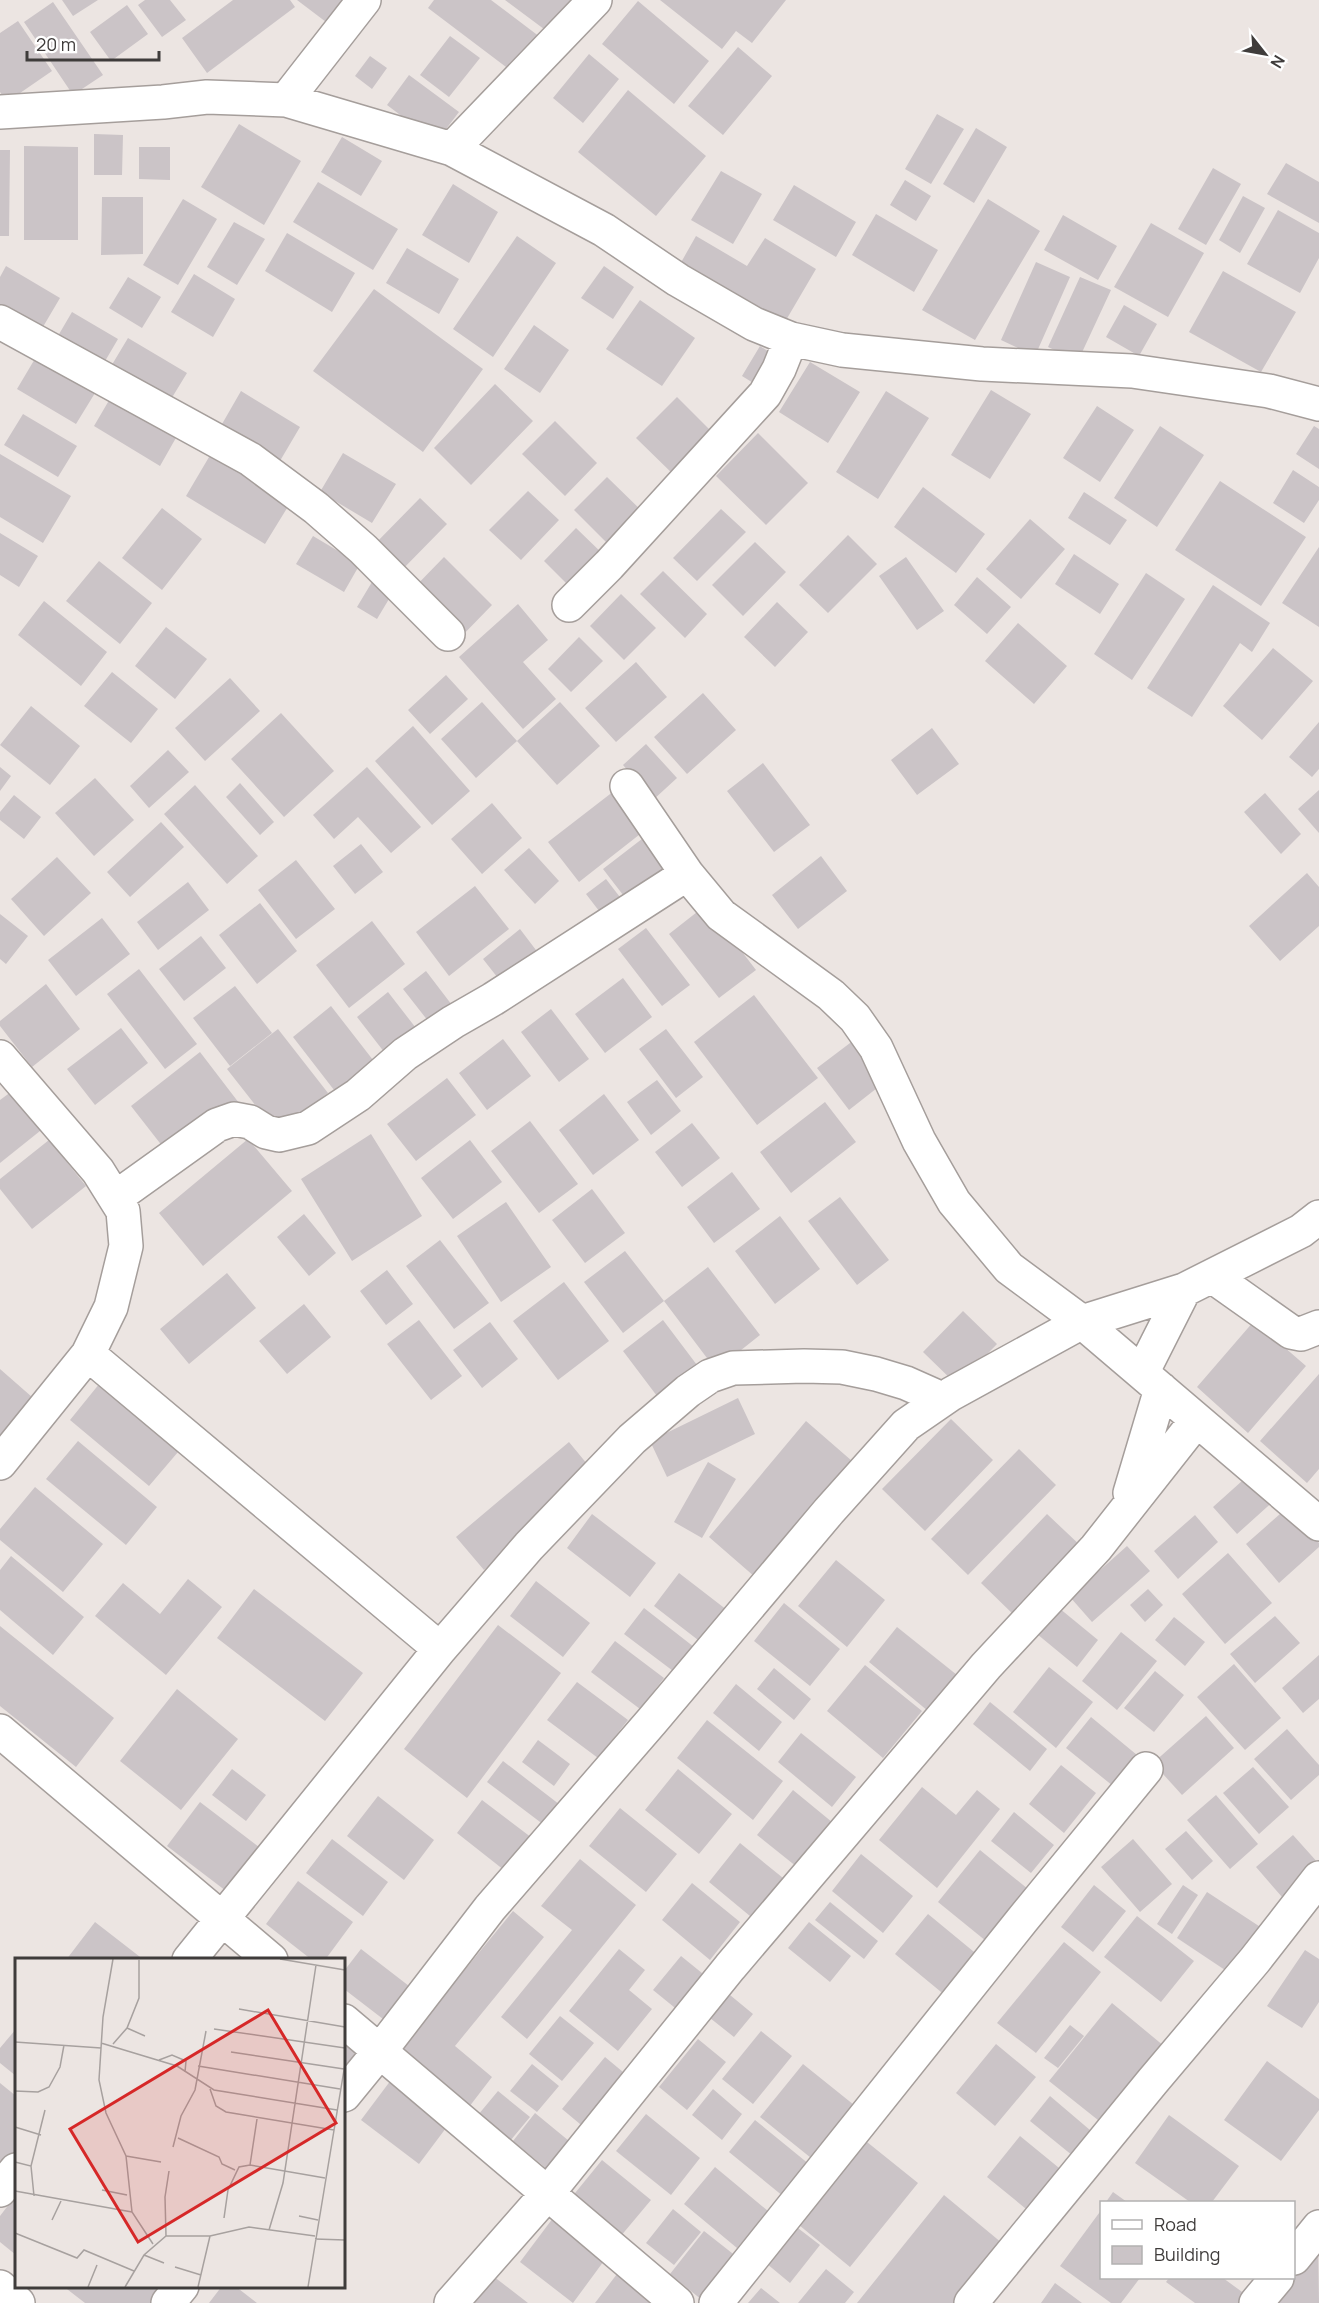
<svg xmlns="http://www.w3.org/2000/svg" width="1319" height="2303" viewBox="0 0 1319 2303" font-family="Manrope,sans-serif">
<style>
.building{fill:#cbc4c7}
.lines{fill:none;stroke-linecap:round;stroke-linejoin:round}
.minor-casing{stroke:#a59e9b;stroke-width:36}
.minor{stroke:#fff;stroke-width:33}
.inset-road{fill:none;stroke:#a7a19f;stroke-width:1.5}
.view{fill:#d62828;fill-opacity:0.15;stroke:#d62828;stroke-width:3}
.inset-edge{fill:none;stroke:#3f3c3b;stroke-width:3}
</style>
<rect width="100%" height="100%" fill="#ece5e2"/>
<path class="building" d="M62,0H98L73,16Z
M145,0H170L186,20L162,37L138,5Z
M233,0H290L295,7L207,73L182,38Z
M297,0H348L330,25Z
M434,0H491L540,37L514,73L428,8Z
M505,0H585L556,38Z
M660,0H786L752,43L736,31L722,49Z
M638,1L709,61L674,104L602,44Z
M53,2L103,75L73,95L24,22Z
M127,5L148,34L111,61L90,32Z
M18,21L52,71L7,102L0,92V33Z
M450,36L480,58L449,97L420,75Z
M738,47L772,76L723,135L688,106Z
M589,54L619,79L583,123L553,98Z
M370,56L387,68L372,89L355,76Z
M409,75L459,112L436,142L387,105Z
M628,90L706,156L656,216L578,152Z
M937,114L964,129L931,184L905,169Z
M239,124L301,161L264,225L201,187Z
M976,128L1007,147L974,203L943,184Z
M94,134L123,135L122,175H94Z
M342,137L382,161L361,196L321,172Z
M24,146L78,147V240H24Z
M139,147H170V180L139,179Z
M0,150H10L9,236H0Z
M1286,163L1319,182V223L1267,194Z
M1213,168L1241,184L1206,245L1178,229Z
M721,171L762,194L733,244L691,220Z
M905,180L931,196L916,221L890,205Z
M318,182L398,229L373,270L293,222Z
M453,184L498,212L469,263L422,235Z
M794,185L856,222L836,257L773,220Z
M1243,196L1265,208L1240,253L1219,240Z
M102,197H143V254L101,255Z
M183,199L217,219L178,285L143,265Z
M988,199L1040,231L975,340L922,310Z
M1278,210L1319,233V258L1300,293L1247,264Z
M876,214L938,250L914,292L852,255Z
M1063,215L1117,246L1098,280L1044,250Z
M234,222L265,239L237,285L207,267Z
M1151,223L1204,253L1168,317L1114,287Z
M287,233L355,273L332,312L265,271Z
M517,236L556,263L493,357L453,329Z
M696,236L747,266L765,238L816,269L782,327L679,266Z
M407,248L459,279L439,314L386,283Z
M1036,262L1070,277L1035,356L1001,340Z
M6,266L60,298L37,337L0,314V277Z
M604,266L634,287L613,319L581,298Z
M1223,271L1296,312L1261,372L1189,332Z
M194,274L235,299L213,337L171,312Z
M128,277L161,297L142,328L109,308Z
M1080,277L1111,290L1078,361L1048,347Z
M374,289L483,369L423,452L313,371Z
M640,300L695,338L662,386L606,349Z
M1124,305L1157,324L1139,356L1106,337Z
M72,312L118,339L101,368L55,341Z
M534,325L569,350L540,393L504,369Z
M128,338L187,373L165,409L107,373Z
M760,346L781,360L763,389L742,376Z
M36,357L95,393L76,424L17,389Z
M810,362L860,392L828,443L779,412Z
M495,384L533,421L471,485L434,448Z
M991,390L1031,414L990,479L951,455Z
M241,391L300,427L277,466L218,431Z
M886,391L929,418L878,499L836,472Z
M111,397L177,436L160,466L94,426Z
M677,397L717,437L677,478L636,438Z
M1097,406L1134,430L1100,482L1063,458Z
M23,414L77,446L58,477L4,445Z
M555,421L597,463L565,496L522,454Z
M1160,426L1204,455L1157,527L1114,498Z
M1314,426L1319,429V469L1296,454Z
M758,433L808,483L766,525L716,476Z
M212,452L292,500L265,544L186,496Z
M343,453L396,484L372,523L320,492Z
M0,454L71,496L43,543L0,517Z
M1293,470L1319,487V500L1304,523L1273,503Z
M607,477L646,515L613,549L574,510Z
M1220,481L1306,537L1261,606L1175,550Z
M923,487L985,534L956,573L894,527Z
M528,491L559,520L521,560L489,530Z
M1084,492L1127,520L1110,545L1068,518Z
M420,498L447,524L398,574L371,548Z
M162,508L202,539L162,590L122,558Z
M721,509L746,532L697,581L673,558Z
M1030,519L1065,549L1021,599L986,569Z
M576,528L607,558L574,591L544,561Z
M0,533L38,556L19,587L0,575Z
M848,535L877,564L828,613L799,585Z
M313,536L360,564L344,592L296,564Z
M755,542L786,572L743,616L712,585Z
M1319,547V627L1282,603Z
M1074,554L1119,584L1100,614L1055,584Z
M444,557L492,605L457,641L408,594Z
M906,557L944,611L917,630L879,576Z
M99,561L152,603L120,644L66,601Z
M663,571L707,614L685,638L640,594Z
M1146,573L1185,599L1132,680L1094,654Z
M977,577L1011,607L987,634L954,605Z
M372,582L392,594L377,619L357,607Z
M1213,585L1270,623L1252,652L1240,643L1192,717L1147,688Z
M621,594L656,628L624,660L590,626Z
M44,601L107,652L81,686L18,635Z
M777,602L808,632L775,667L744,637Z
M518,604L548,640L523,662L556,699L523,729L459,657Z
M1018,623L1067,666L1034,704L985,661Z
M166,627L207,659L175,699L135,666Z
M579,637L603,661L571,692L548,669Z
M1273,648L1313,681L1262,740L1223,706Z
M636,662L667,697L616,742L585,708Z
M112,672L158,709L131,743L84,706Z
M446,675L468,699L430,734L408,710Z
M230,678L260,711L205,761L175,728Z
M703,693L736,730L687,774L654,737Z
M482,702L517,741L476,778L441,739Z
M560,702L600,746L557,785L517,741Z
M31,706L80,746L50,785L0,745Z
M281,713L334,771L284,817L231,759Z
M1319,722V769L1312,777L1289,757Z
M413,726L470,791L432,825L375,761Z
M932,728L959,764L917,795L891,760Z
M646,744L677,778L653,800L623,765Z
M168,750L189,772L149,808L130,786Z
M763,763L810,825L774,852L727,791Z
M0,767L11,776L0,791Z
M367,767L421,827L391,853L358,817L334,839L313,815Z
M95,778L134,820L94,856L55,813Z
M240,783L274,822L260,835L226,797Z
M195,785L258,856L227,884L164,814Z
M1319,790V833L1298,809Z
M614,791L644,831L579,882L548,842Z
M1265,793L1301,834L1281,854L1244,812Z
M14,795L41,817L24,839L0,820V812Z
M492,803L522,838L482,874L451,839Z
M161,822L184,847L130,897L107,872Z
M651,832L678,867L630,904L603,869Z
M361,844L383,872L355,894L333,866Z
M529,848L559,881L535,904L504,870Z
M821,856L847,891L798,929L772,895Z
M57,857L91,893L44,936L11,899Z
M296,860L335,909L296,939L258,890Z
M1307,873L1319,887V926L1280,961L1249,926Z
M606,879L626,905L606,920L586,894Z
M188,882L209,910L158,950L137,922Z
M475,886L509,929L449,976L416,932Z
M260,903L297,951L257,984L219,935Z
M706,905L756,970L719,998L669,934Z
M0,914L28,936L6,964L0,959Z
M102,918L130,954L76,996L48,960Z
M372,921L405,964L349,1008L316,965Z
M646,928L690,985L662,1006L618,949Z
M520,929L542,958L505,987L483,959Z
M201,936L226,968L184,1001L159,969Z
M139,969L197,1044L165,1069L107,994Z
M426,971L455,1009L432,1026L403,989Z
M623,978L652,1017L605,1053L575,1014Z
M46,984L80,1029L32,1067L0,1026V1021Z
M235,986L272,1033L230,1066L193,1018Z
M388,992L419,1032L388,1057L357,1017Z
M754,995L818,1078L757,1125L694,1042Z
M331,1006L380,1069L341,1099L293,1037Z
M551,1009L589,1059L559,1082L521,1032Z
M121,1028L148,1063L95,1105L67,1069Z
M278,1029L328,1093L277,1133L227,1069Z
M666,1029L703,1077L676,1098L639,1049Z
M503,1039L531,1076L487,1110L459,1073Z
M854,1040L886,1081L849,1110L817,1068Z
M200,1052L239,1103L170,1156L131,1106Z
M447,1078L476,1115L416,1161L387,1124Z
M657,1080L681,1111L651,1135L627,1102Z
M15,1089L45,1127L0,1163V1100Z
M604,1094L639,1140L593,1175L559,1130Z
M825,1102L856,1142L791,1193L760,1152Z
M530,1121L578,1184L539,1213L491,1151Z
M692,1123L720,1158L682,1187L655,1152Z
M371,1134L422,1216L352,1261L301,1179Z
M248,1139L292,1191L203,1266L159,1213Z
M49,1140L86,1186L32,1229L0,1189V1179Z
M470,1140L502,1182L453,1219L421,1178Z
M732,1172L760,1209L714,1243L687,1207Z
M592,1189L625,1233L585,1263L552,1220Z
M840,1197L889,1260L857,1285L808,1221Z
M506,1202L551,1267L501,1302L457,1236Z
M304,1214L336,1253L309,1276L277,1237Z
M780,1216L820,1269L775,1304L735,1251Z
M440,1240L489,1303L454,1329L406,1266Z
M625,1251L664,1301L623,1333L584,1282Z
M708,1267L760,1335L716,1370L664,1301Z
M387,1270L413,1304L386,1325L360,1291Z
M227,1273L256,1308L189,1364L160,1329Z
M564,1282L609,1341L558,1380L513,1321Z
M304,1304L331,1337L287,1374L259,1341Z
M963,1311L997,1344L957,1385L923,1352Z
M419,1320L462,1376L431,1400L387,1344Z
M663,1320L700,1369L660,1400L623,1351Z
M1254,1321L1306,1366L1248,1433L1197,1387Z
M490,1322L518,1359L482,1388L453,1350Z
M0,1369L32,1397L0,1435Z
M1319,1374V1469L1307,1483L1260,1441Z
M104,1378L184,1445L149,1486L70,1420Z
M738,1398L755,1434L667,1477L650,1441Z
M951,1419L993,1460L925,1531L882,1489Z
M806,1421L852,1461L755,1577L709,1537Z
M78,1441L157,1507L126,1545L46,1479Z
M569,1442L597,1476L484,1570L456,1537Z
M1019,1449L1056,1485L968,1575L931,1539Z
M708,1462L736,1479L702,1538L674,1522Z
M1252,1472L1276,1499L1237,1534L1213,1507Z
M35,1487L103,1544L63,1592L0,1540V1529Z
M1288,1507L1319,1543V1547L1279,1583L1246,1544Z
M592,1514L656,1563L630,1597L567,1548Z
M1047,1514L1083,1548L1016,1617L981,1583Z
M1195,1515L1218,1542L1178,1579L1154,1551Z
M1127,1546L1150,1571L1092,1622L1070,1597Z
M1228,1553L1272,1603L1225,1644L1182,1594Z
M11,1556L84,1617L53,1655L0,1610V1570Z
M836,1560L885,1600L847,1647L798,1606Z
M679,1573L736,1617L711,1650L654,1606Z
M188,1579L222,1607L166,1675L95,1616L123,1583L160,1614Z
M536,1581L590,1623L563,1657L510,1616Z
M254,1589L363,1673L325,1721L217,1638Z
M1148,1589L1163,1605L1145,1622L1130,1605Z
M784,1603L840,1649L810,1686L754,1641Z
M644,1608L703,1654L685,1680L624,1634Z
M1059,1608L1098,1640L1077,1667L1037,1634Z
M1275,1616L1300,1643L1255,1683L1230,1654Z
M1174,1617L1205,1642L1185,1666L1155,1640Z
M498,1625L561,1673L467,1798L404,1749Z
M0,1626L114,1718L76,1767L0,1706Z
M897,1627L957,1675L928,1711L869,1662Z
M1121,1632L1157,1661L1117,1710L1082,1681Z
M615,1641L664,1678L640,1709L591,1672Z
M1319,1655V1699L1303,1713L1282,1688Z
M1234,1664L1281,1718L1245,1750L1197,1697Z
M865,1665L922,1711L883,1758L827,1711Z
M1049,1667L1093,1702L1056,1748L1013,1712Z
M774,1668L811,1699L794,1720L757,1689Z
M1155,1671L1184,1695L1154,1732L1124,1708Z
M577,1682L628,1720L598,1758L547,1720Z
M736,1684L782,1722L759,1751L713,1713Z
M177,1689L238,1739L181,1810L120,1761Z
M990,1702L1047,1749L1030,1771L973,1724Z
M1206,1716L1234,1748L1182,1795L1153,1763Z
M1091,1717L1137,1755L1113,1786L1066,1748Z
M707,1720L783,1781L753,1820L677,1758Z
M1287,1729L1319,1765V1775L1291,1800L1254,1759Z
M801,1733L856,1777L832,1807L778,1762Z
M538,1740L570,1764L554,1786L522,1762Z
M503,1761L568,1811L552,1831L487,1782Z
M1061,1765L1096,1793L1064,1833L1029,1804Z
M1253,1767L1289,1807L1259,1834L1223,1793Z
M232,1769L266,1795L246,1821L212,1795Z
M678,1769L732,1814L699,1854L645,1810Z
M922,1787L956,1815L977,1790L1000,1809L937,1888L879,1840Z
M793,1790L838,1827L802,1871L757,1835Z
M1216,1795L1258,1844L1230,1869L1187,1820Z
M378,1796L434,1840L404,1880L347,1836Z
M482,1800L540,1844L514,1878L457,1833Z
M200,1802L263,1850L230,1894L167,1846Z
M620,1808L677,1854L646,1892L589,1846Z
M1014,1812L1054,1845L1031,1873L991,1841Z
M1186,1831L1213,1861L1192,1880L1165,1849Z
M1293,1835L1319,1864L1282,1897L1256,1867Z
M332,1839L388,1882L363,1916L306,1873Z
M1133,1839L1172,1884L1140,1912L1101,1867Z
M740,1843L788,1882L756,1921L709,1882Z
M980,1850L1028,1889L986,1941L938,1902Z
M861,1854L913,1896L883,1933L832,1891Z
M580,1859L636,1905L527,2039L501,2017L572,1930L541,1906Z
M298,1881L353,1922L325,1960H312L266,1924Z
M692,1883L740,1922L710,1960L662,1920Z
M1094,1885L1126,1911L1093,1952L1061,1927Z
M1183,1885L1198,1895L1172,1934L1157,1924Z
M1207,1892L1268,1932L1237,1978L1177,1938Z
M830,1902L878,1941L864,1959L815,1920Z
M513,1911L544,1937L455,2046L492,2077L469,2107L399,2050Z
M928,1914L985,1961L952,2001L895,1954Z
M1137,1916L1194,1961L1161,2002L1104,1957Z
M95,1922L144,1960H66Z
M809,1922L851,1956L830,1982L788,1948Z
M1064,1942L1101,1972L1036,2053L997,2023Z
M361,1949L409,1986L383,2019L344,1989V1971Z
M619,1949L645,1970L629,1990L652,2009L618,2051L569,2011Z
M1305,1950L1319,1959V2002L1302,2028L1267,2006Z
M681,1956L713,1982L685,2016L653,1990Z
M730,1995L753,2014L734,2037L710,2018Z
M1112,2003L1170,2051L1108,2128L1049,2081Z
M560,2016L594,2043L562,2081L529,2054Z
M344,2023L371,2044L344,2080Z
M1070,2025L1084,2036L1058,2068L1044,2058Z
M16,2029V2076L0,2063V2048Z
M761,2031L792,2056L753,2104L722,2079Z
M698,2039L726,2062L687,2110L659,2087Z
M996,2044L1036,2077L995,2126L956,2093Z
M605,2057L635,2082L592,2134L562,2109Z
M1267,2061L1319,2099V2110L1281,2161L1224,2120Z
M532,2064L559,2086L537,2112L510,2091Z
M803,2064L864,2113L821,2166L760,2117Z
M394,2076L452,2120L419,2164L361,2120Z
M0,2083L16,2096V2164L0,2185Z
M713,2089L742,2114L722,2140L692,2115Z
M498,2091L530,2117L510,2141L478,2115Z
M1050,2096L1097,2136L1078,2160L1030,2121Z
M535,2113L580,2150L558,2178L513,2141Z
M646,2114L700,2158L671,2195L616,2151Z
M1169,2115L1239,2166L1212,2202H1190L1135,2163Z
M755,2120L815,2169L789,2201L729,2152Z
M1020,2136L1064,2172L1031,2213L987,2177Z
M867,2142L918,2183L850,2267L799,2225Z
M602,2160L651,2200L620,2237L571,2198Z
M715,2167L768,2211L737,2248L684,2204Z
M1113,2192L1127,2202H1106Z
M16,2195V2255L0,2242V2216Z
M944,2195L1008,2248L964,2303H857Z
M673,2209L701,2232L674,2265L646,2243Z
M1102,2209V2278H1140L1121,2303H1111L1060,2266Z
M556,2214L609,2254L573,2303L520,2262Z
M790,2222L820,2245L790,2283L760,2258Z
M704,2231L737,2257L702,2300L670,2274Z
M1318,2238L1319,2303H1275L1294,2278Z
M826,2269L854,2292L845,2303H798Z
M620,2270L664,2303H595Z
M493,2276L528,2303H473Z
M1169,2278H1223L1249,2297L1245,2303H1195L1166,2282Z
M1055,2283L1082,2303H1041Z
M63,2286H174L162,2303H85Z
M222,2286H235L257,2303H209Z
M761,2288L780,2303H748Z"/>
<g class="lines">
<g class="minor-casing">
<path id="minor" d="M286,100L364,0
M0,112L163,102L207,97L286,100L452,149L604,230L678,280L754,324L791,339L842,350L982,364L1132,371L1269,391L1319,404
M452,149L595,0
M0,322L250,459L316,508L363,549L448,634
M569,605L609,565L765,394L779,369L791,339
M627,786L687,874L721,915L831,995L855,1018L876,1048L919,1141L954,1202L1009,1268L1082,1322L1319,1524
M0,1057L98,1171L123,1211L126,1246L111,1307L88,1354L0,1463
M115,1198L217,1125L234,1119L250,1122L266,1132L279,1135L308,1128L358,1095L405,1054L453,1022L493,999L687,874
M1212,1276L1291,1332L1301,1334L1319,1327
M88,1354L440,1649
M1142,1373L1184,1290
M1130,1493L1161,1389
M0,1731L271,1960
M189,1960L440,1649L529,1546L632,1439L688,1391L710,1376L733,1368L804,1366L842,1367L876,1374L906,1383L942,1399
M344,2021L677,2303
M344,2095L380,2051L490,1908L652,1721L829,1511L906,1425L951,1394L1082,1322L1184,1290L1301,1231L1319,1217
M0,2190L16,2170
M1294,2258L1319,2227
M0,2287L18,2303
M168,2303L182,2286
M451,2303L547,2194L730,1967L855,1820L986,1666L1096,1548L1196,1421
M716,2303L1023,1919L1146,1769
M971,2303L1152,2082L1255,1960L1319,1878
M1256,2303L1277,2278"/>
</g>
<use href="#minor" class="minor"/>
</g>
<g transform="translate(15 1958)">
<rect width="330" height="330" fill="#ece5e2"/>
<path class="inset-road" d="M98,1L88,59L84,122L91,155L111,198L117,254L138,286M265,1L330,12M224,51L330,69M112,70L130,78M199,71L330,90M0,84L86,90M86,85L162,108L199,132L322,152M98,86L112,70L124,40V2M216,94L329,111M144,102L157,97L171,103L170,114M183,108L325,131M195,131L201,148L211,154L319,172M0,133L23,134L34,129L45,109L49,87M0,169L26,177M163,180L204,199L207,206L220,212M158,189L166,158L180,132L191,73M111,198L146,204M0,204L16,208L19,238M235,207L242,161M16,208L30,152M87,232L112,237M0,233L117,254M284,258L303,262M209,260L213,232L224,209L235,207L310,220M37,262L46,243M254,272L268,225L301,7M0,275L62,300L69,292L119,313M151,278L150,239L154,213M300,281L330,282M129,297L149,305M160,309L186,317M73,329L82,307M110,329L129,297L151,278H195L234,269L300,278M183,329L195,278M293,329L330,106"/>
<path class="view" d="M253,52L321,165L123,284L55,171Z"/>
<rect width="330" height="330" class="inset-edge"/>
</g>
<rect x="1100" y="2201" width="195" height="78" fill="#ffffff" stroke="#b2b1b1" stroke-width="1.5"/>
<rect x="1112" y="2220" width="30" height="9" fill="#ffffff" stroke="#b2b1b1" stroke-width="1.5"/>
<text x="1154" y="2231" font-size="18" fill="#3f3c3b">Road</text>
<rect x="1112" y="2246" width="30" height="18" fill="#cbc4c7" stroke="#b2b1b1" stroke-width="1.5"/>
<text x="1154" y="2261" font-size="18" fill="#3f3c3b">Building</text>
<g transform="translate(1265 54) rotate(121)" stroke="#ffffff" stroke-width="4.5" paint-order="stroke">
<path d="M0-4.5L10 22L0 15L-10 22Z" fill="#3f3c3b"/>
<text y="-9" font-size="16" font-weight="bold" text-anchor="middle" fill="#3f3c3b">N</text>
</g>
<path d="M27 51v9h132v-9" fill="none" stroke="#3f3c3b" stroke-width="3"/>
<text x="36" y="51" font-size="18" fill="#3f3c3b" stroke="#ffffff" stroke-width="4.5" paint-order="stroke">20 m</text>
</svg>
